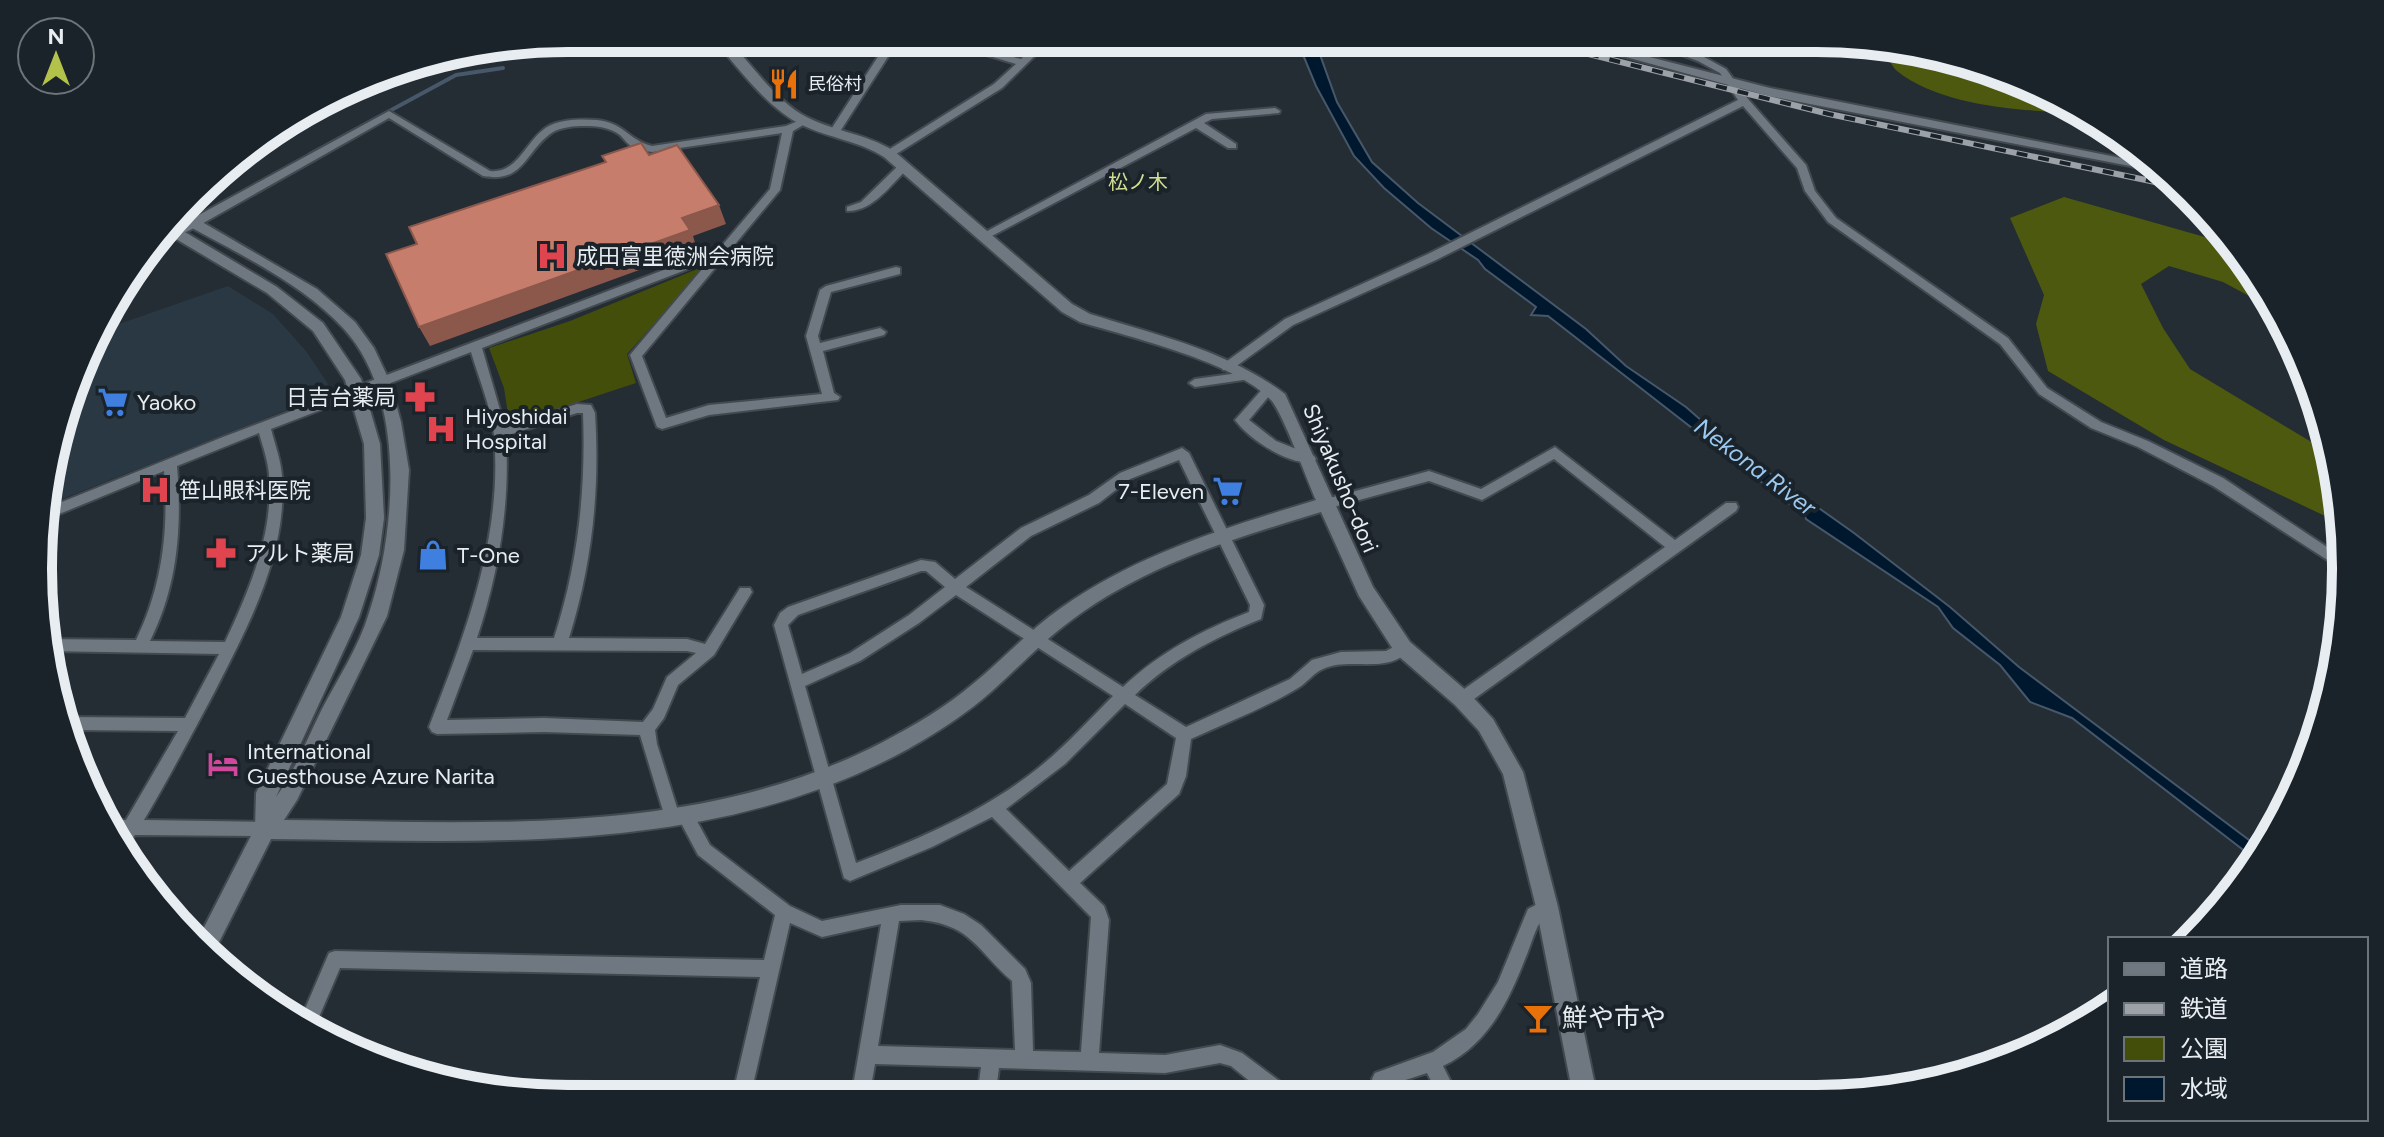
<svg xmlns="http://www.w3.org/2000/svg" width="2384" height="1137" viewBox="0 0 2384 1137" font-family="Figtree,'Noto Sans JP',sans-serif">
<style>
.built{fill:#2a3843}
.green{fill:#434e0a}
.forest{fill:#4d590e}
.water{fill:#00182e;stroke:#465869;stroke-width:2}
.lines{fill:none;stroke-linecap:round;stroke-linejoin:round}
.stream{stroke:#465869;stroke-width:4}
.minor-casing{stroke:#42494f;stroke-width:4}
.tertiary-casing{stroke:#42494f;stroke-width:4}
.minor{fill:#6f7881;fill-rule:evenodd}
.tertiary{fill:#6f7881;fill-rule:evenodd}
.rail-casing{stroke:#9ca2a8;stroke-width:6}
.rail{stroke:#1a2329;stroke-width:4;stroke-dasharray:11;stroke-linecap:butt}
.wall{fill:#ab6c5c}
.shaded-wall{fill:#8b584b}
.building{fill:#c77d6b;stroke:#8b584b;stroke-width:2}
.labels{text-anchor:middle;stroke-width:8;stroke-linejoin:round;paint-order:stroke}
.far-poi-label{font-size:18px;fill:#e8edf2;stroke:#1a2329;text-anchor:start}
.far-neighbourhood-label{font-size:20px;fill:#d2df92;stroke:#1a2329}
.poi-label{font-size:22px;fill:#e8edf2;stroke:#1a2329;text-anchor:start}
.street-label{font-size:22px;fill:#e8edf2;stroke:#1a2329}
.water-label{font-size:24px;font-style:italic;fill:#9bc9f2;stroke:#1a2329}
.near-poi-label{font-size:26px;fill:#e8edf2;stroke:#1a2329;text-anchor:start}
.rim{fill:none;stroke:#e8edf2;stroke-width:10}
</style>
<rect width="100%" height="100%" fill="#242c34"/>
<path class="built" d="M228,286L273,314L306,351L330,387L324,395L47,505L48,465L79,365L96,332Z"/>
<path class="green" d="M707,265L627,354L636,383L515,423L509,421L504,388L489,348L570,321Z"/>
<path class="forest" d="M1882,45C1957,52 2017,78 2083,113C2026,111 1944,108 1897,71C1891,66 1886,53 1882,45Z
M2064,197L2233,245L2257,274L2277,311L2223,282L2169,266L2141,284L2163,328L2190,369L2333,455L2342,524L2164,440L2048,371L2036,324L2044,295L2010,218Z"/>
<path class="water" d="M1296,38H1314L1337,102L1372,162L1418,203L1586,329L1626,366L1686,407L1727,443L1854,533L1950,607L2019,667L2261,849L2255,859L2072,718L2030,702L2000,665L1953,628L1938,607L1806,519L1805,516L1548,316L1531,315L1536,307L1485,269L1478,260L1431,228L1384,188L1354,156L1316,86Z"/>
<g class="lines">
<path class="stream" d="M643,49L675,38
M310,154L456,75L503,68"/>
<g class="minor-casing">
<path id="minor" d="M890,38H900L839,133H831L830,131Z
M1043,38H1053L1002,88L893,156H885V152L994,84L1016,64L953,45V41L1021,59Z
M1636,38H1650L1672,46C1680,37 1693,38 1704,38L1680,48L1704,57L1726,69L1748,99L1806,165L1815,191L1836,218L2008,338L2047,388L2101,422L2148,441L2223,478L2345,559L2346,572L2213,486L2138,447L2091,428L2039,394L2000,344L1828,222L1805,191L1797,168L1743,106L1436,260L1293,325L1231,370H1223L1221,367L1223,364L1285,319L1428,254L1738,100L1720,73L1698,61Z
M1275,108L1280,111L1279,113L1212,119L1204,123L1236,144V148H1228L1196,128L988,238L984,240L978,236L1206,114Z
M389,111L490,171C518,174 526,140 547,127C561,119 581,119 597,120C625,123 628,140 652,146L786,126L805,118L810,121L793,131L780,190L642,356L666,418L709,405L822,394L806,336L820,290L826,286L896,267L900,268V274L831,292L818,336L820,343L880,328L886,332L884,335L823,351L834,393L840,397L838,400L709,415L662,429L657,427L630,355L709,261L482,348L505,427L577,404L591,405L595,413C600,491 592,564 569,638L687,639L705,644L740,588H750L752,592L714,655L678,685L664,718L655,730L657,744L679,814L686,810L692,812L710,845L790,906L822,921L901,905H940L964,914L981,925L1025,969L1031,983L1033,1051L1081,1052L1091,917L992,817L932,847L850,881L844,878L774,625L780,613L788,607L921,560L935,562L955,579L1021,528L1089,495L1120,473L1182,448L1189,453L1264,605L1261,619C1214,638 1171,660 1135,695L1186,727L1290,679L1312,660L1341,652L1386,651L1403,642L1408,644L1410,648C1391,676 1350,656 1323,669C1313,673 1307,683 1298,688C1265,708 1226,723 1191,739L1186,776L1179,794L1080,883L1104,906L1109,920L1099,1053L1165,1055L1220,1045L1242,1053L1290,1089L1292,1096L1269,1097L1231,1066L1220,1063L1165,1073L999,1068L995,1098H977L981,1067L875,1064L869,1098H851L881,924L822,937L790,923L750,1098L568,1099L465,1089L454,1085L456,1082L462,1079L735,1085L760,977L340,968L313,1031L299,1023L329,953L335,951L764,960L775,915L698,855L680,821L673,826L667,824L640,735L544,732L437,734L432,732L429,727C465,634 503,537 494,435C491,407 479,379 471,352L271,429C275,445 281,460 282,476C288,553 248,626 215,691C192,734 169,778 144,820L265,822L271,824L273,829L271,834L265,836L135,835L125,849L106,821L126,820L178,731L70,730L67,717L185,718L219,654L47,651L43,640L45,639L136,640C162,587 169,531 164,471L47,519V508L223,437L719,249L770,189L782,133L652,152C646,151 639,150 634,148C628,145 624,139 620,135C609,127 597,126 584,126C574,126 562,127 553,132C525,150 525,184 483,176L389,118L198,226L164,243H157L166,233ZM577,413H583C586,491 578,564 554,638H477C499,571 510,506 506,436ZM259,433C263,447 268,461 269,475C274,533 249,591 225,642L150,641C178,585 182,527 177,466ZM1179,460L1250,605L1249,612C1202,630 1160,652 1123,687L966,587L1031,536L1099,503L1130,479ZM921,571H926L945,587L909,615L850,653L802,674L788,625L798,615ZM956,595L1113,696C1088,721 1064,748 1037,769C983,812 919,839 856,863L805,686L860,661L919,623ZM473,650L687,651L696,653L667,677L653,709L643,722L544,718L447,720ZM1125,704L1176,738L1167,784L1069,871L1006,809L1065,764ZM921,920C972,925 977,951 1012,981L1015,1050L878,1046L899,921Z
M904,163L908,164V168C891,185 872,212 847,211V207L861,202L900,164Z
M1246,372L1252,376L1250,379L1195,387L1189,383L1195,379Z
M1269,385L1275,389L1249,420L1276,441L1314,456L1316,459L1314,462C1289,466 1249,439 1235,420L1265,386Z
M1555,447L1675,540L1726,503H1736L1738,507L1736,511L1467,704L1462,705L1457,704L1454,699L1457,694L1665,547L1554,459L1482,500L1429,481L1326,509L1319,504L1326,499L1429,471L1481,489Z
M1547,899L1553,901L1555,907C1552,916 1543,916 1539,924C1533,935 1530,948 1525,959C1508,1003 1487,1045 1443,1066L1458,1096H1439L1427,1073L1381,1088L1375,1085L1372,1079L1375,1073L1433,1052L1466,1029L1478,1014L1498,982L1528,909Z"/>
</g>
<g class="tertiary-casing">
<path id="tertiary" d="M713,38H726C751,63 771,95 801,114C830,131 865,133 894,151L1072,304L1090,314C1157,335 1228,351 1285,394L1373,587L1410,642L1469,693L1493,719L1523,772L1558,907L1597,1095H1573L1536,907L1503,774L1479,731L1455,705L1396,654L1359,596L1321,512C1235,538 1146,565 1073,619C1044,640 1019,667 992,691C966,714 938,732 908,749C711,857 487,841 271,839L211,958L195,945L255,828L256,793L341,617L361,555L366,518L364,444L345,380L313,331L267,293L166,233L173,225L277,287L323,323L361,379L380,444L384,518L379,555L359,617L276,797C295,771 307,739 321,711C337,680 359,647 369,613C396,532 407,398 344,329C300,281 234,252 178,220L185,212L317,289L355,322L374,348L390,382L401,422L409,470L404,550L387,616L297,800L284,820C485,822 699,838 883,742C915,725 946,707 974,683C1004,659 1029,630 1061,608C1137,554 1228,527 1316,500C1307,480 1283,413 1271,400C1235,362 1130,337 1080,322L1062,312L884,157C859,141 829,138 802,125C767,108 738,68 713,38Z
M1556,38H1576L1770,88L2156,165L2166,173L1769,96Z"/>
</g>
<use href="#minor" class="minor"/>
<use href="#tertiary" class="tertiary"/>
<g class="rail-casing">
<path id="rail" d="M1524,38L1829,114L2184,188"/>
</g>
<use href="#rail" class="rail"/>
</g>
<path class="wall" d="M506,48L449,71L436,60Z"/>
<path class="shaded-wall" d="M506,48L449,71L443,59Z
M719,205L726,224L693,236L697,249L430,346L419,327L682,218Z"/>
<path class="building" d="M641,143L649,155L677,145L719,205L682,218L690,230L419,327L386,254L417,244L409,227L606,162L602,156Z"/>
<defs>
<g id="restaurant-bare" transform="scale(2.4)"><path d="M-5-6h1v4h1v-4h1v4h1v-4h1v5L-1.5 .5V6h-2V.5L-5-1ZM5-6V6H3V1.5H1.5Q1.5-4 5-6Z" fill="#e8710a" stroke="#1a2329" stroke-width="2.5" paint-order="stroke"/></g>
<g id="hospital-bare" transform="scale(2.4)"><path d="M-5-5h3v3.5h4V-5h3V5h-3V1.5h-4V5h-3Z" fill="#e0444e" stroke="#1a2329" stroke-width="2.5" paint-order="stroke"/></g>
<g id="pharmacy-bare" transform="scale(2.4)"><path d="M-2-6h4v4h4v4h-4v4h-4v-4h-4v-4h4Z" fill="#e0444e" stroke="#1a2329" stroke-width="2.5" paint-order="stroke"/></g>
<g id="supermarket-bare" transform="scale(2.4)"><path d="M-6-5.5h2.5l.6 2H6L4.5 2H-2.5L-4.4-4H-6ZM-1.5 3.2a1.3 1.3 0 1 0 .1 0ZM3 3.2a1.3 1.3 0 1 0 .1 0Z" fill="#3f7fe0" stroke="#1a2329" stroke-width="2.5" paint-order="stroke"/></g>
<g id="shop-bare" transform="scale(2.4)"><path d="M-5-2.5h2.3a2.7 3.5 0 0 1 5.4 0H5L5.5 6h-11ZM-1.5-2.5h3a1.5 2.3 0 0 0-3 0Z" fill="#3f7fe0" stroke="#1a2329" stroke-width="2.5" paint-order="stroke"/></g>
<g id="hotel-bare" transform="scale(2.4)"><path d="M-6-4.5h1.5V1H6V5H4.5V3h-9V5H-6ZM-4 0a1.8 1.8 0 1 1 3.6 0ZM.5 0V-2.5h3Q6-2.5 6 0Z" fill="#d1479c" stroke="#1a2329" stroke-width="2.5" paint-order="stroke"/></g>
<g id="bar-bare" transform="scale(2.4)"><path d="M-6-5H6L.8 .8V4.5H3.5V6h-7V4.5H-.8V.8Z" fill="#e8710a" stroke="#1a2329" stroke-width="2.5" paint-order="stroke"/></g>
</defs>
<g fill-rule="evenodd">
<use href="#restaurant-bare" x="784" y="84"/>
<use href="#hospital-bare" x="552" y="256"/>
<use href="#pharmacy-bare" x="420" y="397"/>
<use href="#supermarket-bare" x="113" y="402"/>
<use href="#hospital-bare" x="441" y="429"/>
<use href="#hospital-bare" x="155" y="490"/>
<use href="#supermarket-bare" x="1228" y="491"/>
<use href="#pharmacy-bare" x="221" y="553"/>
<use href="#shop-bare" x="433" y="555"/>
<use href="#hotel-bare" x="223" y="764"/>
<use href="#bar-bare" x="1538" y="1018"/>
</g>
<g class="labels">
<g class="far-poi-label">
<text x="808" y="90">民俗村</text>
</g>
<g class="far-neighbourhood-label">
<text x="1138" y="189">松ノ木</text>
</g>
<g class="poi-label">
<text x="576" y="264">成田富里徳洲会病院</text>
<text x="396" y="405" text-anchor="end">日吉台薬局</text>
<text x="137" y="410">Yaoko</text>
<text x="465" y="424">Hiyoshidai<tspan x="465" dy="25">Hospital</tspan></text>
<text x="179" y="498">笹山眼科医院</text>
<text x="1204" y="499" text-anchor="end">7-Eleven</text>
<text x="245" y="561">アルト薬局</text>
<text x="457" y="563">T-One</text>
<text x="247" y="759">International<tspan x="247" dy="25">Guesthouse Azure Narita</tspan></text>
</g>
<g class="street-label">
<text transform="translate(1341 478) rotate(67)" y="8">Shiyakusho-dori</text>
</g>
<g class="water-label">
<text transform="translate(1755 467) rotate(37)" y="8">Nekona River</text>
</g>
<g class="near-poi-label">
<text x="1562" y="1027">鮮や市や</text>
</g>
</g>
<path d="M0 0H2384V1137H0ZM568 52H1816A516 516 0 0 1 2332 568V569A516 516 0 0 1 1816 1085H568A516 516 0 0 1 52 569V568A516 516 0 0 1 568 52Z" fill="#1a2329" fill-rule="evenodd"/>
<path class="rim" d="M568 52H1816A516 516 0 0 1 2332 568V569A516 516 0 0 1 1816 1085H568A516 516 0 0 1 52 569V568A516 516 0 0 1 568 52Z"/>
<rect x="2108" y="937" width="260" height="184" fill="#1a2329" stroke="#6c7479" stroke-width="2"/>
<rect x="2124" y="963" width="40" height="12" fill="#6f7881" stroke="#6c7479" stroke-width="2"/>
<text x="2180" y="977" font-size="24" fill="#e8edf2">道路</text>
<rect x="2124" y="1003" width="40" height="12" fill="#9ca2a8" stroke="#6c7479" stroke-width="2"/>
<text x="2180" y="1017" font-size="24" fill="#e8edf2">鉄道</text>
<rect x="2124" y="1037" width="40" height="24" fill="#434e0a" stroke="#6c7479" stroke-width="2"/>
<text x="2180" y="1057" font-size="24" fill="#e8edf2">公園</text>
<rect x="2124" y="1077" width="40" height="24" fill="#00182e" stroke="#6c7479" stroke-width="2"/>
<text x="2180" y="1097" font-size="24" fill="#e8edf2">水域</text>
<g transform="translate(56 56)"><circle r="38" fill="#1a2329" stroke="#6c7479" stroke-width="2"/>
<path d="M0-6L14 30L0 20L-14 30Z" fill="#b3c24b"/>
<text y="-12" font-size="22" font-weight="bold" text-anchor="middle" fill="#e8edf2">N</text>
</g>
</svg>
